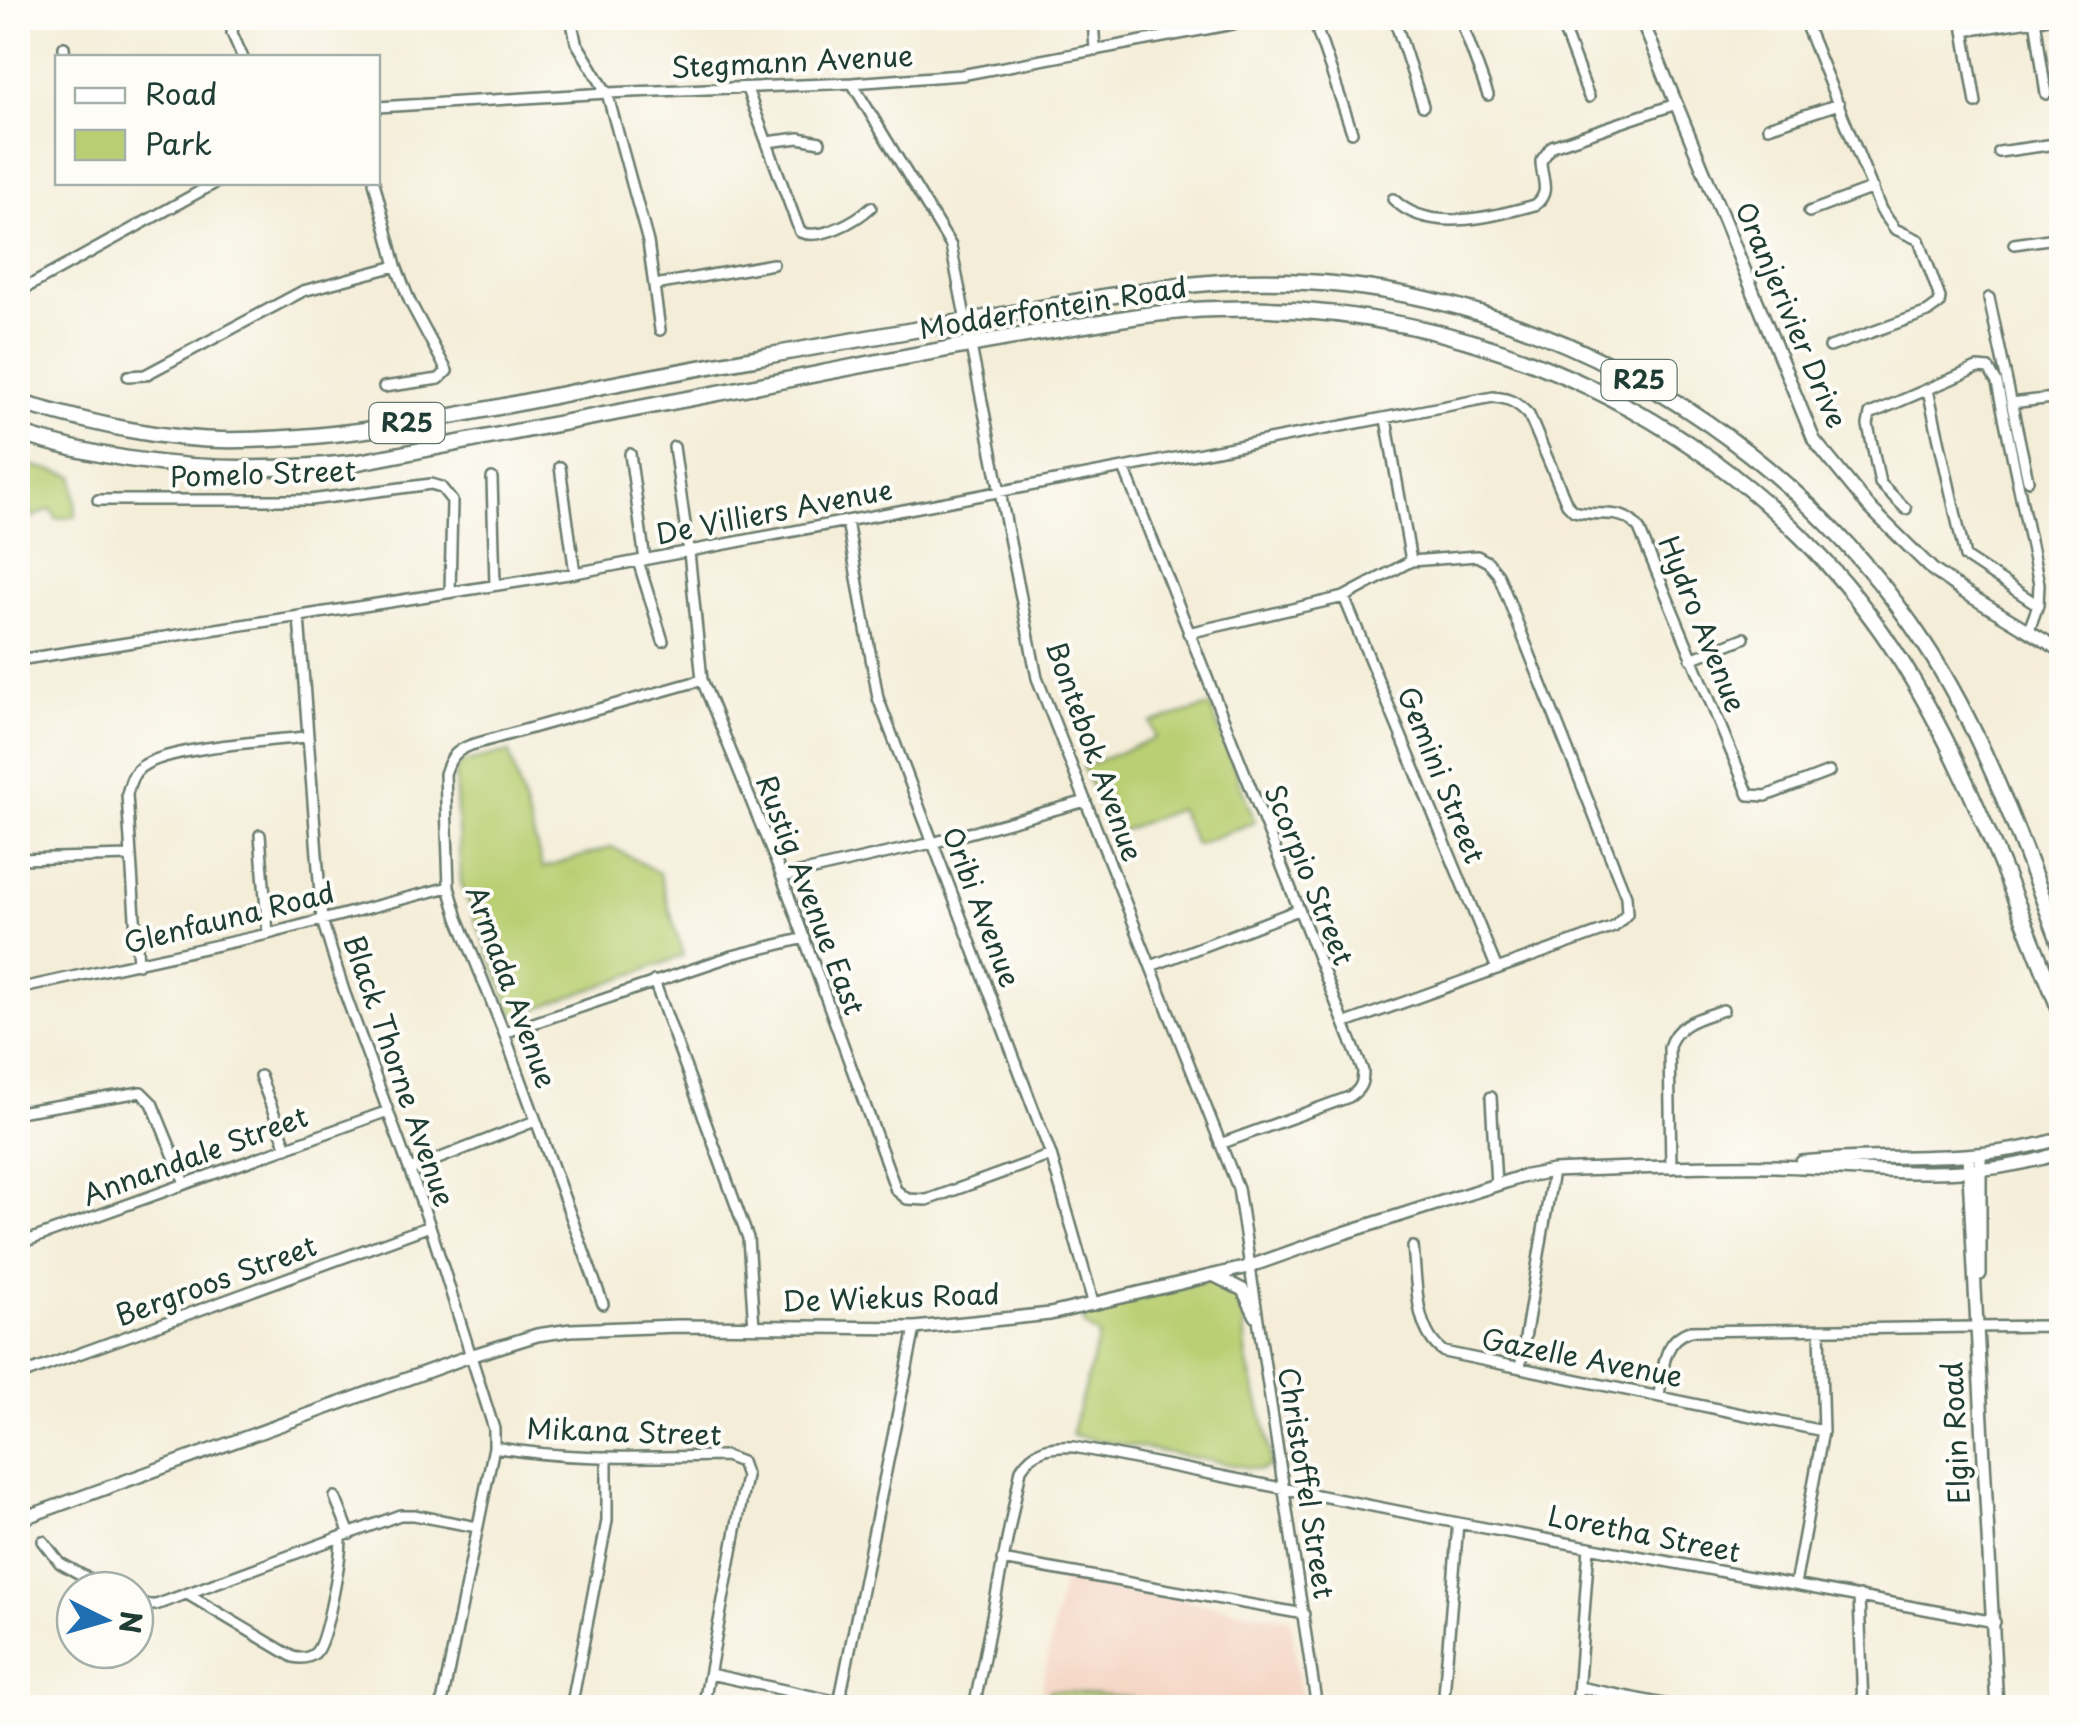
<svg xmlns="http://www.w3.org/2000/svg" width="2079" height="1725" viewBox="0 0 2079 1725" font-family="'Playpen Sans',sans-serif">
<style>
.built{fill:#f4d3c1}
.green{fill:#bacf73;stroke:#6c8654;stroke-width:2.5}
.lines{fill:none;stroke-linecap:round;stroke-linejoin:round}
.minor-casing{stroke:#6a7b6d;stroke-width:14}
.tertiary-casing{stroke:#6a7b6d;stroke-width:16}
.primary-casing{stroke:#6a7b6d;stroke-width:19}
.minor{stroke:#fff;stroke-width:9}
.tertiary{stroke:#fff;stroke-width:11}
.primary{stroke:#fff;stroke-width:14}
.labels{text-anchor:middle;stroke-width:8;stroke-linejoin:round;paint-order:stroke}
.shield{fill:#fdfcf7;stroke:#62766e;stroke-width:2.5}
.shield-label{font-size:25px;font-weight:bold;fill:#1f3d34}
.street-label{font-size:28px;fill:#1f3d34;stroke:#fdfcf7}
</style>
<rect width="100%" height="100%" fill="#fdfcf7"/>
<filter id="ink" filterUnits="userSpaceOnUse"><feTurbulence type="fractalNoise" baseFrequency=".01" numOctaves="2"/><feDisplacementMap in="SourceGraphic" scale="20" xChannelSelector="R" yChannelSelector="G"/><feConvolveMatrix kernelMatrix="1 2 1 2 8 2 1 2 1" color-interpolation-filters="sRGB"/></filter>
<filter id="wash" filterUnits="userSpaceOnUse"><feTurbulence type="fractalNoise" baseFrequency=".0048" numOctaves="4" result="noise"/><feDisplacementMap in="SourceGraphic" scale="40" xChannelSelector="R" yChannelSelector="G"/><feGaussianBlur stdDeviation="2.25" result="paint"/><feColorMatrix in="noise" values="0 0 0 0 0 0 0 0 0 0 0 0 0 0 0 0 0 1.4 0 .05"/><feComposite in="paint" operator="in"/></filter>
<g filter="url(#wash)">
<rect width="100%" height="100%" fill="#f4edd8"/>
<path class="built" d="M1063,1579L1290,1619L1303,1707L1038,1708Z"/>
<path class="green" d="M18,462L74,476L76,516L56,519L51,509L33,517L27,502L18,506Z
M1210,706L1255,822L1195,845L1179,809L1110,835L1083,767L1156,738L1151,723Z
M509,752L543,868L612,847L659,873L683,956L514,1017L461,883L455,774L461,763Z
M1210,1279L1239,1293C1247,1316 1243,1341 1248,1364C1256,1398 1270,1431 1270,1466L1261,1470L1071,1435L1099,1336L1084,1325L1085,1315Z
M1049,1690L1132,1697L1131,1707H1045Z"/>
</g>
<g filter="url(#ink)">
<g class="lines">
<g class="minor-casing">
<path id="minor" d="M234,18L232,33L243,58
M571,18L576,42L607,93L648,242L660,330
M1093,18L1095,51
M1170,18L1171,36
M1313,18L1352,132
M1394,18L1423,106
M1460,18L1488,95
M1559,18L1589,97
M1803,18L1881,210L1895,229L1919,240L1940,298L1939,304L1928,312L1830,347
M1962,18L1976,103
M2035,18L2046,94
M1964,31L2049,18
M64,47L65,58
M852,83L951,246L1037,678L1238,1188L1317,1708
M747,89L800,232C820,241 856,221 871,207
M378,107L607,93L852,83L961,75L1265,18
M1768,127L1839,104
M767,142L799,138L820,142
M1999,152L2062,143
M374,182L396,266L410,302L447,371L439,379L384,387
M1393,199C1429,235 1493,216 1535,205C1552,192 1541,179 1541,161L1552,146L1676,104
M1809,212L1873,188
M2014,244L2062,237
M655,285L773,264
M18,292L217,182
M1989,298L2028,480
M128,376L145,375L303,291L396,266
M1928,390L1965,557L2038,605
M2011,403L2062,397
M1386,419L1411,561
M674,447L689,552L702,680L782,877L896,1190L907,1199L927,1200L1051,1155
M630,454L645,560
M560,467L575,573
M1124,468L1363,1071C1363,1084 1360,1090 1349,1097L1220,1144
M492,478L495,585
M98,500H310L431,484L441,487L452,501L450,592
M1906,509L1880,483L1868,425L1870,414L1977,368L1989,369L1997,383L2039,584L2038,605L2029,630
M847,521L878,698L1051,1155L1094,1305
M638,561L663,641
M1344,597L1497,969
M299,617L322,920L344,991L430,1226L494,1429V1447L441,1708
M1188,633L1344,597L1411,561L1477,556L1488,562L1498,574L1626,896L1627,914L1614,927L1346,1023
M1691,659L1744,638
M18,660L575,573L1493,397C1509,398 1518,403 1529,415L1567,504L1574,511C1599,518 1622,506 1639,529L1749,795L1766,796L1829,772
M260,835L268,934
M18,859L130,856
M782,877L932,843L1086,801
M138,964L127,794C130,783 132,774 141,767C169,747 269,741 306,737
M1151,966L1298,910
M654,981L748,1238L754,1327
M18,989L268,934L449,887
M504,1033L732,956L805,938
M260,1076L287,1148
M1491,1097L1496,1185
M18,1112L141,1092L152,1103L185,1183
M1671,1168L1669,1047C1676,1022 1701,1018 1723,1010
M410,1170L535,1121
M18,1244L388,1111
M1413,1247C1417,1280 1414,1332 1444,1352L1823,1431
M603,1304L504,1033L458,918L449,887L445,774C450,758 455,751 471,745L702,680
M1520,1368L1553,1171
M18,1376L430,1226
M1659,1396C1663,1370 1662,1340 1690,1331L2046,1326L2062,1333
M494,1447C570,1461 648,1457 725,1456L741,1462L746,1476L703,1708
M335,1497L350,1534
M43,1541L60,1563L109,1590
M1002,1560L1304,1614
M1795,1585L1823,1431L1820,1330
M187,1594L293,1657C301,1659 308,1659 315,1653C327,1642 341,1557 341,1538
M1859,1596L1863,1708
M135,1605H156L400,1515H414L477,1527
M710,1674L839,1702
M1579,1687L1684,1708
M571,1708L607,1521V1457
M838,1708L915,1328
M974,1708L1021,1469C1034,1448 1051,1446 1074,1447L1458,1523L1995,1622
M1443,1708L1458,1523
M1577,1708L1589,1547"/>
</g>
<g class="tertiary-casing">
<path id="tertiary" d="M1641,18L1814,440L1868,506L1933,570L1964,592L2062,651
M1968,1155L1997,1708
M1980,1155V1274
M1802,1162C1889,1152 1978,1165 2062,1138
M1215,1276L1243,1290L1256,1316
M18,1520L470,1356L537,1335L571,1330L677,1326L915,1328L1050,1314L1248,1267L1344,1233L1521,1177L1553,1171C1627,1168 1701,1165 1774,1166C1869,1168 1971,1185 2062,1152"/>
</g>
<g class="primary-casing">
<path id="primary" d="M18,402C90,423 165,442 241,440C369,438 495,407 619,383C745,359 871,337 997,316C1071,303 1146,287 1222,282C1498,265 1773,414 1924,643C1984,733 2024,849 2062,949
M18,433C129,469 242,475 359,462C512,433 665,404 817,374C899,358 980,342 1062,329C1114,320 1165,310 1217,309C1474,300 1731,419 1881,631C1962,746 2008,885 2062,1015
M2061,1138H2062"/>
</g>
<use href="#minor" class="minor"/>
<use href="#tertiary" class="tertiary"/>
<use href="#primary" class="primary"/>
</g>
</g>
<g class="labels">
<g class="shield">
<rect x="1601.5" y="360" width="75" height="40" rx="8"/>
<rect x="369.5" y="403" width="75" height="40" rx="8"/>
</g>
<g class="shield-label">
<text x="1639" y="389">R25</text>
<text x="407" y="432">R25</text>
</g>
<g class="street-label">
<text transform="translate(792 62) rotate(-3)" y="10">Stegmann Avenue</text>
<text transform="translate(1053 308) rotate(-9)" y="10">Modderfontein Road</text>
<text transform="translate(1791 315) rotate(67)" y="10">Oranjerivier Drive</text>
<text transform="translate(263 474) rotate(-2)" y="10">Pomelo Street</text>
<text transform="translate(774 512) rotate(-11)" y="10">De Villiers Avenue</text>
<text transform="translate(1702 624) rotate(68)" y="10">Hydro Avenue</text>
<text transform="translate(1094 751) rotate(70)" y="10">Bontebok Avenue</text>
<text transform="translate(1441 775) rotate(68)" y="10">Gemini Street</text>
<text transform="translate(1309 875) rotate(68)" y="10">Scorpio Street</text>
<text transform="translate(810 895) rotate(69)" y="10">Rustig Avenue East</text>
<text transform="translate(981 907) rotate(69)" y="10">Oribi Avenue</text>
<text transform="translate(229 918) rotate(-14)" y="10">Glenfauna Road</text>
<text transform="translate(511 987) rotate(70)" y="10">Armada Avenue</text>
<text transform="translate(399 1071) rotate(71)" y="10">Black Thorne Avenue</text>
<text transform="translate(195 1156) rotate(-20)" y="10">Annandale Street</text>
<text transform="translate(216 1281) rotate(-20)" y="10">Bergroos Street</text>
<text transform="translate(891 1298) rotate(-2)" y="10">De Wiekus Road</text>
<text transform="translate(1582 1358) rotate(11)" y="10">Gazelle Avenue</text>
<text transform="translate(624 1432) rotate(2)" y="10">Mikana Street</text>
<text transform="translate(1956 1433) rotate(-93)" y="10">Elgin Road</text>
<text transform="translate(1306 1483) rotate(81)" y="10">Christoffel Street</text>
<text transform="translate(1644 1534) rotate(11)" y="10">Loretha Street</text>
</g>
</g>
<rect width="2079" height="1725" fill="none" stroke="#fdfcf7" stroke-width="60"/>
<rect x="55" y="55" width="325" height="130" fill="#fdfcf7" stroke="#a4b0a9" stroke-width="2.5"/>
<rect x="75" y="88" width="50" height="15" fill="#ffffff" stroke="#a4b0a9" stroke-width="2.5"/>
<text x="145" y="105" font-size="30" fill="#1f3d34">Road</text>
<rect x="75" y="130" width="50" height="30" fill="#bacf73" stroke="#a4b0a9" stroke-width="2.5"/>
<text x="145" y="155" font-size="30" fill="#1f3d34">Park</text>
<g transform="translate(105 1620) rotate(95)"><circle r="48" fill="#fdfcf7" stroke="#a4b0a9" stroke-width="2.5"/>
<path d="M0-8L18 38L0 25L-18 38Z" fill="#1f6fb2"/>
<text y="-15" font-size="28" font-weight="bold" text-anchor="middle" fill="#1f3d34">N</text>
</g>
</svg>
